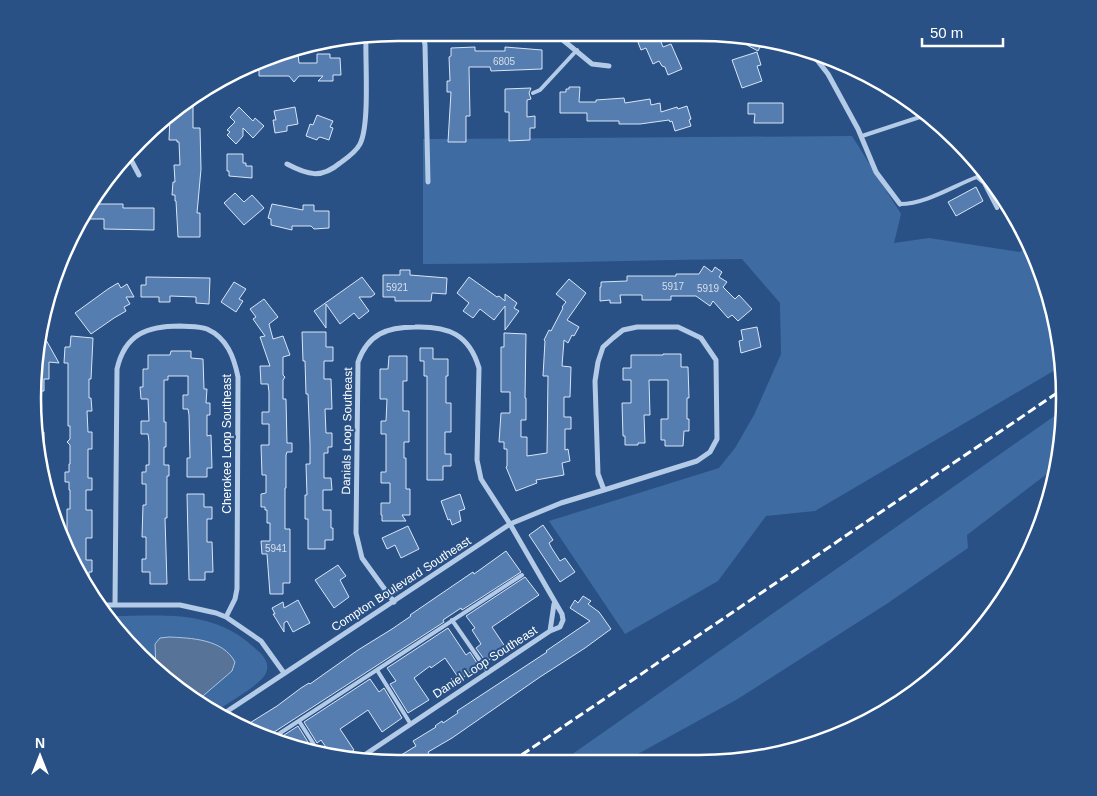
<svg xmlns="http://www.w3.org/2000/svg" width="1097" height="796" viewBox="0 0 1097 796" font-family="Arial,sans-serif">
<style>
.green{fill:#3e6ba2}
.water{fill:#577398;stroke:#a9c6e8}
.building{fill:#567daf;stroke:#d8e5f6}
.lines{fill:none;stroke-linecap:round;stroke-linejoin:round}
.lane{stroke:#b4cbe8;stroke-width:4}
.street{stroke:#b4cbe8;stroke-width:5}
.rail{stroke:#fff;stroke-width:3;stroke-dasharray:9 4;stroke-linecap:butt}
.labels{text-anchor:middle;stroke-width:4;stroke-linejoin:round;paint-order:stroke}
.number-label{font-size:10px;fill:#d5deeb}
.street-label{font-size:12px;fill:#fff;stroke:#295186}
.rim{fill:none;stroke:#fff;stroke-width:2.5}
</style>
<rect width="100%" height="100%" fill="#295186"/>
<path class="green" d="M852,136L901,214L894,243L929,238L1019,252L1030,247C1047,284 1061,325 1062,366L815,511L766,516L718,581L625,634L549,521L719,468L735,448L754,415L781,354L780,303L742,259C635,260 529,264 423,264V139Z
M1063,410L1064,422L1056,467L967,535L968,548L888,603L736,700L625,761L561,762Z
M109,616C164,616 214,608 257,650C264,656 270,664 266,673C262,684 225,705 214,712L176,688L123,639Z"/>
<path class="water" d="M169,637C191,638 223,639 235,662L232,671L197,701L176,688L156,670L155,644L160,638Z"/>
<path class="building" d="M636,37H659L663,47L671,44L682,69L668,75L665,67L662,66L659,61L653,64L646,48L641,50Z
M736,39H764L758,51Z
M475,47V51H505V47L542,50V69L491,71L490,67H469L470,116H466V142H448L451,92H447V81H450L449,57L451,56V48Z
M757,52L761,65L757,66L762,81L742,88L732,60Z
M284,54H298L299,63H317V54H330V58H340L341,75H333V81H318L323,76H299L294,82L289,76H259V65Z
M569,87H580L579,102H596V100L624,98L625,103L650,99L651,105L660,103L661,112L677,107L678,109L687,106L691,119L689,120L691,126L675,131L672,121L670,122L669,120L640,124H619V121H587V113H560V92H566V89H569Z
M531,88L529,93L531,99L527,100V117L535,116V128H530V140L509,141V112H505V89Z
M186,102H193V128H200L201,169L197,213H200V237H178L176,201H175V195H172L173,182H175L174,165H180L179,142H177V140H169L170,116Z
M748,103H783V123H754L755,114H748Z
M239,107L253,121L255,118L264,126L253,138L243,128V136L236,144L227,135L230,132L227,130L235,122L230,117Z
M295,107L298,124L287,126V131L275,133L273,120H276L274,111Z
M317,115L333,121L330,127L333,128L329,140L320,137L318,138L317,140L306,136L310,124L313,125Z
M227,154H243V163H246V166H252V178L229,176V171H227Z
M976,187L983,201L956,216L948,202Z
M235,193L244,202L252,195L264,208L244,225L224,203Z
M92,204H123V208H154V230L104,229V219H82Z
M272,204L303,210V205H314V211H329V228L314,229L311,226H292V230L271,225V219L268,218Z
M704,266L712,272L715,267L722,272L719,277L727,282L723,287L735,299L739,295L752,309L738,321L732,315L728,318L713,301L710,306L696,296H671V300H642V295H620L621,303H610V300L600,301V287H601V282L627,281V276H676V274H699Z
M400,270H410V275L447,278L446,294L432,293L431,301H395V297H383V275H400Z
M146,277L210,278L209,304L196,303V297L170,296V302H159V297H141V285H146Z
M362,277L375,294L371,297H359L369,311L359,319L354,313L340,324L326,304V328L314,311Z
M469,277L497,297L499,296L505,301V294L517,303L514,308L519,311L505,330V306L494,320L480,309L473,318L463,311L469,303L457,293Z
M569,279L586,293L567,320L579,327L574,336L572,335L568,343L564,340L562,366L571,367L570,397H564V417H571V429H565V450L568,449L570,461L562,463L564,475L536,480L537,483L516,491L506,467L507,466V449H504V442H499L501,413H510V392H501V347H504V333L526,334L525,398H526V420H521V437H527V456L547,453L548,376H543L545,341L544,340L549,330L551,331L563,308L562,307L566,302L556,294Z
M234,282L246,289L239,299L243,301L236,312L221,302Z
M118,283L121,288L127,284L134,297H126L130,304L124,307L126,311L114,318L91,334L75,313L108,289Z
M264,299L278,317L269,324L273,339L283,336L290,355L283,357V375L285,377L283,380V399H286L287,443H292V452H287L286,455V488H285V529H290V583H283V594H270L267,554H262L261,541H270V523H267V510H265V507H261V494L266,493V475H262L261,445H269V424H262V412H269V392L268,384H261L260,366H270L260,337L265,336L253,319L256,317L250,309Z
M757,327L761,347L741,353L739,341L743,340L741,330Z
M41,331L59,363L49,362V379H44V391H36V350Z
M302,332H326V347H333V361H324V379H331L332,409H325L326,433H332V447H328V453H324V478H331L332,490H323V510H331V528H333V540H325V549H308V519H305V495H307L306,464H310V445L308,394H306L305,361H303Z
M71,336L93,338L91,379H89V398H91L92,411H87L88,432H92V449H88V478H92V490H86V510H92V538H86V560H92V572H89V584L67,549V509H70V490H69V482H65V472H69V464H70V445L67,442L70,439V426H68V363H64L65,347H70Z
M420,348H433V359H448V376H446V403H451V432H445V454H451V466H443V480H427V376H424V361H420Z
M171,351H191V358L203,359L204,389H207L206,403H210V415H207V436L211,435L212,468H207V477H187V458H190L189,415L188,409H183V395H188V376H168V380H164V422H166V447H164V465H169V476H167V518H165L167,584H150V572H142V559H146V537H142L143,505H146V484H142V472H146V465H149V442L148,434H141V421H149L148,399H141L140,387H143V369H148V355H170Z
M663,354H681V367H688L689,398H687V419H689V431H684L683,446H665V440H661V419H668V380H649L650,415H644L645,443H638V445H625V436H623L622,403H631V380H623V368H631V355H663Z
M389,356H407V381H403V411H409V442H404V458H406V489H410V515H402L406,521H382V515H381V503H390V483H381V472H386V434H381V421H386L387,399H380V369H388Z
M36,432H44V465L41,466L36,445Z
M187,494H204V507H212V519H207V542H212L213,572H205V580H189Z
M460,494L465,509L459,511L461,521L452,525L450,519L448,520L441,501Z
M543,525L553,540L549,543L551,547L560,561L565,558L575,572L560,582L529,535Z
M408,526L419,549L401,558L395,545L387,549L382,538Z
M506,551L521,572L462,610L461,608L443,620L444,622L268,736L248,730L245,726L277,706L301,688L309,683L310,684L358,650L392,629L411,616L410,615L473,572L474,574Z
M338,565L346,576L340,580L349,597L334,608L315,580Z
M525,577L539,595L492,627L506,648L486,662L476,648L481,644L472,630L475,628L466,616Z
M583,596L591,601L588,604L599,612L611,629L585,648L540,677L452,738L428,752L429,754L415,762L388,763L416,746L413,741L436,727L435,726L442,721L443,723L458,713L457,711L547,652L546,651L590,621L570,608L575,600L578,603Z
M298,600L310,623L293,632L287,621L284,623V632L273,614H275L272,608L283,602L284,608Z
M448,628L466,655L470,652L479,666L460,680L445,658L431,668L430,666L414,678L429,700L408,713L390,684L396,681L387,668Z
M370,679L379,692L384,688L402,718L382,732L368,710L340,729L354,750L343,758L332,756L321,740L317,743L304,722Z
M298,726L311,747L305,751L281,743L278,739Z"/>
<g class="lines">
<path class="lane" d="M533,93L540,90L577,50
M862,136L923,116
M900,204C926,204 953,186 977,177L984,183L997,208
M452,620L488,672
M377,670L410,723
M299,721L320,754
M271,739L522,575"/>
<path class="street" d="M423,33L425,45L428,182
M558,36L592,64L609,66
M814,56L828,74L858,129L876,172L900,204
M130,158L139,175
M287,164C308,175 321,179 340,163C347,158 356,152 360,144C370,124 365,62 366,37
M117,166L130,158L139,143
M637,327H678L701,338L716,360L717,439L710,452L697,461L604,490L598,474L595,381L598,362L603,347L613,338L623,330Z
M102,605H180L216,613L226,617L261,641L284,673
M115,605L117,369C125,334 147,326 180,326C189,327 199,326 207,329C227,338 234,357 238,377L237,589L235,599L226,617
M550,631L554,604
M220,716L510,524L561,503L604,490
M357,760L550,631L560,627L563,620L562,614L510,524L481,479L477,460L479,368C469,334 448,326 415,327C387,327 368,334 358,362L356,533L362,558L394,602"/>
<path class="rail" d="M511,762L1063,389"/>
</g>
<g class="labels">
<g class="number-label">
<text x="504" y="65">6805</text>
<text x="673" y="290">5917</text>
<text x="397" y="291">5921</text>
<text x="708" y="292">5919</text>
<text x="276" y="552">5941</text>
</g>
<g class="street-label">
<text transform="translate(347 431) rotate(-89)" y="4">Danials Loop Southeast</text>
<text transform="translate(227 444) rotate(-90)" y="4">Cherokee Loop Southeast</text>
<text transform="translate(401 584) rotate(-33)" y="4">Compton Boulevard Southeast</text>
<text transform="translate(485 662) rotate(-33)" y="4">Daniel Loop Southeast</text>
</g>
</g>
<path d="M0 0H1097V796H0ZM398 41H699A357 357 0 0 1 1056 398V398A357 357 0 0 1 699 755H398A357 357 0 0 1 41 398V398A357 357 0 0 1 398 41Z" fill="#295186" fill-rule="evenodd"/>
<path class="rim" d="M398 41H699A357 357 0 0 1 1056 398V398A357 357 0 0 1 699 755H398A357 357 0 0 1 41 398V398A357 357 0 0 1 398 41Z"/>
<g transform="translate(40 756)" stroke="#295186" stroke-width="4" paint-order="stroke">
<path d="M0-4L9 19L0 12L-9 19Z" fill="#ffffff"/>
<text y="-8" font-size="14" font-weight="bold" text-anchor="middle" fill="#ffffff">N</text>
</g>
<path d="M922 38v8h81v-8" fill="none" stroke="#ffffff" stroke-width="2.5"/>
<text x="930" y="38" font-size="15" fill="#ffffff" stroke="#295186" stroke-width="4" paint-order="stroke">50 m</text>
</svg>
